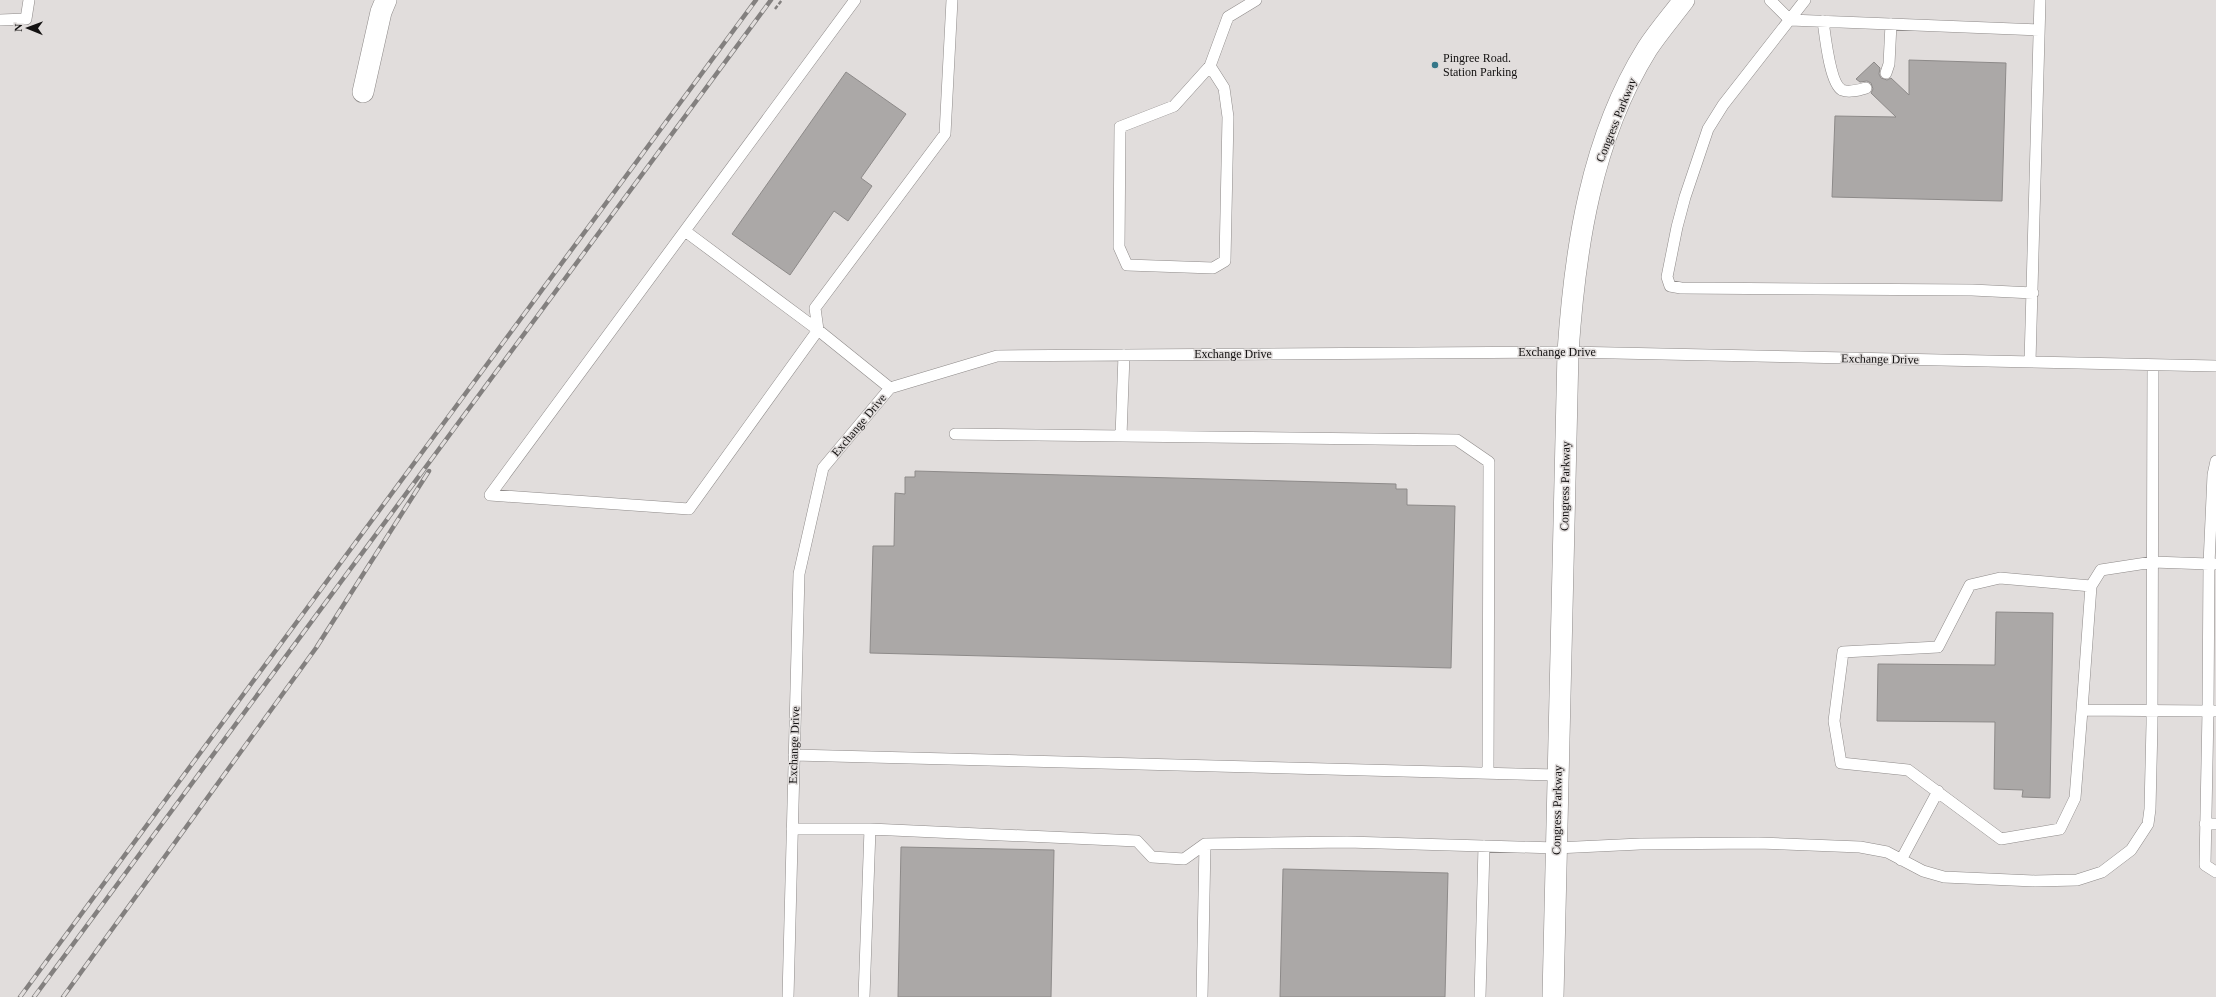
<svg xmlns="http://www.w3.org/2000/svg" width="2216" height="997" viewBox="0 0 2216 997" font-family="Georgia,serif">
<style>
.building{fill:#aba8a7;stroke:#8d8a89}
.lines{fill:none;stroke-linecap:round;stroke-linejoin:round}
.service-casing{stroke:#8e8a89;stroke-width:12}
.minor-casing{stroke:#8e8a89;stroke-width:22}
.path{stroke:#827f7e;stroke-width:2.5;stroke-dasharray:4 2;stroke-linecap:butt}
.service{stroke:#fff;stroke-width:11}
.minor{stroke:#fff;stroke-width:21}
.rail-casing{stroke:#83807f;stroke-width:4.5}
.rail{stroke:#e1dddc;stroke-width:3;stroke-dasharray:9;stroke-linecap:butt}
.poi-dot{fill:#357789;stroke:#e1dddc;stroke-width:1.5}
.labels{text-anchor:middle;stroke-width:3;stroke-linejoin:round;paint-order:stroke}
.poi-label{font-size:12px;fill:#131111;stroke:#e1dddc;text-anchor:start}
.street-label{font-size:12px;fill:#131111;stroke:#e1dddc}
</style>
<rect width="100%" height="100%" fill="#e1dddc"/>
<path class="building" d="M1909,60L2006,63L2002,201L1832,197L1835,116L1896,117L1871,93L1873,89L1871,83L1867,81L1860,82L1856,79L1874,62L1880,68L1879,74L1881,78L1887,80L1891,78L1909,95Z
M846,72L906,114L861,178L872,186L848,221L834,211L790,275L732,234Z
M915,471L1396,484V489H1407V505L1455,506L1451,668L870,653L873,546H894L895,493L905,494V477H915Z
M1996,612L2053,613L2050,798L2022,797L2023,790L1994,789L1995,722L1877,721L1878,664L1995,665Z
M901,847L1054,850L1051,997H898Z
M1283,869L1448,873L1445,997H1280Z"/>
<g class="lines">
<g class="service-casing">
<path id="service" d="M855,0L490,495L689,509L818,330L815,308L945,134L952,0
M1770,0L1790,20L2039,30
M1805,0L1723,105L1708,129L1685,197L1677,227L1667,277L1670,286L1681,288L1972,290L2033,293
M0,20L26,19L29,0
M1823,21C1825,35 1830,84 1842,90C1849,93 1859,90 1866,88
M1210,66L1224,88L1228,117L1225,261L1213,268L1127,265L1119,247L1120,127L1174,106L1210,66L1228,17L1256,0
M1886,73L1889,64L1891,24
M685,231L818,330L890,388
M2030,362L2040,0
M955,434L1457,440L1489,462L1488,773
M1121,436L1124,355
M2215,564H2209L2213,475L2216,461
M2082,710L2091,586L2000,578L1970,585L1938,647L1843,652L1834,721L1841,763L1908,770L2001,839L2060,829L2075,798L2082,710L2208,711L2209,564L2153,562L2101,570L2091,586
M2216,711H2208L2205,865L2216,872
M794,755L1557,775
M2205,824H2216
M792,829H870L864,997
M870,829L1137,841L1152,857L1184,859L1205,844L1347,842L1556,848L1640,844L1758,843L1860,847L1887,852L1923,871L1944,877L2035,881L2077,880L2102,872L2131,850L2148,824L2150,809L2152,724L2153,365
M1901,860L1938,791
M788,997L799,574L823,468L890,388L997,356L1568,352L2216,366
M1202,997L1205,844
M1480,997L1484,846"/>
</g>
<g class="minor-casing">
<path id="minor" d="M363,92L381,12L386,0
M1553,997L1568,352C1575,248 1591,139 1647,49C1658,32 1672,16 1684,0"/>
</g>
<path class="path" d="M775,9L782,0"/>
<use href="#service" class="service"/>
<use href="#minor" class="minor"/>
<g class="rail-casing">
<path id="rail" d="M20,997L756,0
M34,997L771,0
M63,997L316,648L429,471"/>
</g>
<use href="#rail" class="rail"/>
</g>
<circle class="poi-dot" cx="1435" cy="65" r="4"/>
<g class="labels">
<g class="poi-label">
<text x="1443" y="62">Pingree Road.<tspan x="1443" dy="14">Station Parking</tspan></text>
</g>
<g class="street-label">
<text transform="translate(1616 120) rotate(-68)" y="4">Congress Parkway</text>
<text x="1557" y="356">Exchange Drive</text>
<text x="1233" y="358">Exchange Drive</text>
<text transform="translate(1880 359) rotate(1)" y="4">Exchange Drive</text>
<text transform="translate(859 425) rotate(-50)" y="4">Exchange Drive</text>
<text transform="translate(1565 486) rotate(-89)" y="4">Congress Parkway</text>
<text transform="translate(794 745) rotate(-88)" y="4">Exchange Drive</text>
<text transform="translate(1557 810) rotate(-89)" y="4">Congress Parkway</text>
</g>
</g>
<g transform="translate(28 28) rotate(271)" stroke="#e1dddc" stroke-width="3" paint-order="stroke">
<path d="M0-3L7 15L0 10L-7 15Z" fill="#131111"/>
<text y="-6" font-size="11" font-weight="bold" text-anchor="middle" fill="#131111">N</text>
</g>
</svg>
